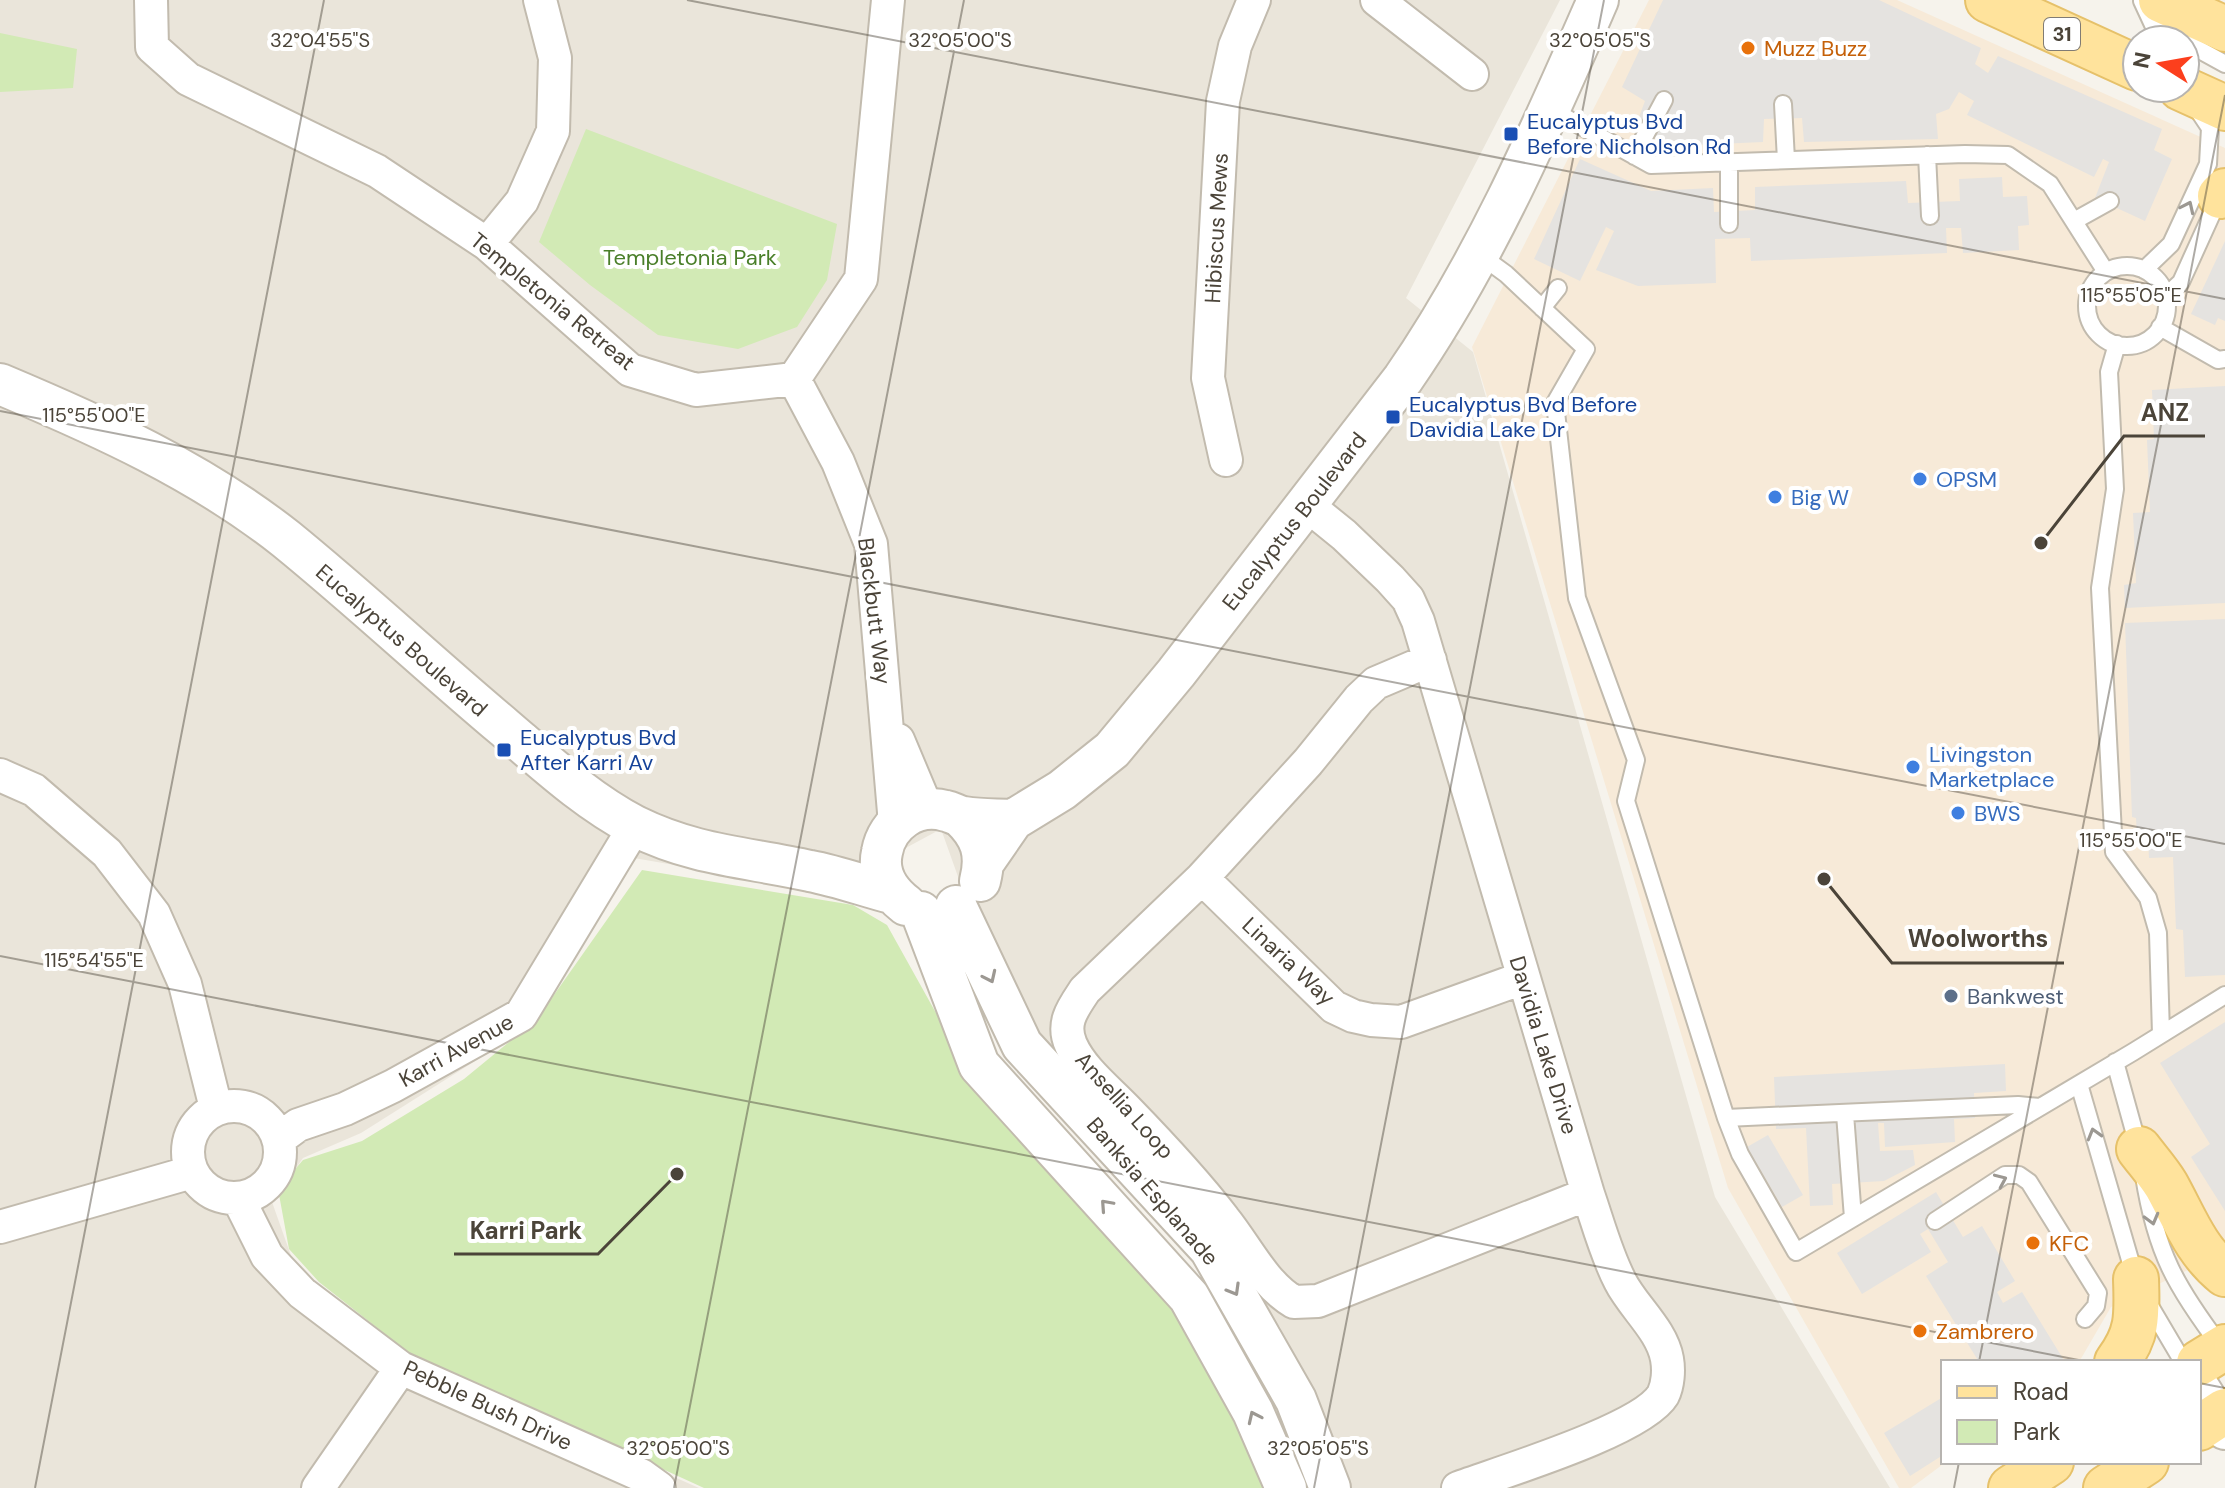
<svg xmlns="http://www.w3.org/2000/svg" width="2225" height="1488" viewBox="0 0 2225 1488" font-family="'DM Sans',sans-serif">
<style>
.residential{fill:#eae5da}
.commercial{fill:#f7ead8}
.green{fill:#d2eab5}
.parking{fill:#e5e3e0}
.lines{fill:none;stroke-linecap:round;stroke-linejoin:round}
.service-casing{stroke:#c2bbae;stroke-width:20}
.minor-casing{stroke:#c2bbae;stroke-width:36}
.tertiary-casing{stroke:#c2bbae;stroke-width:44}
.primary-casing{stroke:#e6c16a;stroke-width:48}
.service{stroke:#fff;stroke-width:16}
.minor{stroke:#fff;stroke-width:32}
.tertiary{stroke:#fff;stroke-width:40}
.primary{stroke:#ffe39c;stroke-width:44}
.oneway{stroke:#9c9892}
.ticks{fill:none;stroke:#4b4439;stroke-width:2;stroke-opacity:0.45}
.food-dot{fill:#e8710a;stroke:#fff;stroke-width:3}
.transit-dot{fill:#1a4fb4;stroke:#fff;stroke-width:3}
.shop-dot{fill:#3f7fe0;stroke:#fff;stroke-width:3}
.service-dot{fill:#5c6f8a;stroke:#fff;stroke-width:3}
.labels{text-anchor:middle;stroke-width:8;stroke-linejoin:round;paint-order:stroke}
.shield{fill:#fff;stroke:#817c74;stroke-width:2}
.shield-label{font-size:20px;font-weight:bold;fill:#4b4439}
.food-label{font-size:22px;fill:#c56008;stroke:#fff;text-anchor:start}
.transit-label{font-size:22px;fill:#164399;stroke:#fff;text-anchor:start}
.street-label{font-size:22px;fill:#4b4439;stroke:#fff}
.park-label{font-size:22px;fill:#4a7f2a;stroke:#fff}
.shop-label{font-size:22px;fill:#366cbe;stroke:#fff;text-anchor:start}
.service-label{font-size:22px;fill:#4e5e75;stroke:#fff;text-anchor:start}
.ticks-label{font-size:20px;text-anchor:middle;fill:#4b4439;stroke:#fff;stroke-width:8;stroke-linejoin:round;paint-order:stroke}
.leader{fill:none;stroke:#4b4439;stroke-width:3}
.callout-dot{fill:#4b4439;stroke:#fff;stroke-width:3}
.callout-label{font-size:24px;text-anchor:middle;font-weight:bold;fill:#4b4439;stroke:#fff;stroke-width:8;stroke-linejoin:round;paint-order:stroke}
</style>
<rect width="100%" height="100%" fill="#f6f3ec"/>
<path class="residential" d="M0,0H1560L1406,298L1473,352L1715,1197L1890,1488H1345L1280,1327L1214,1243L1037,1041L976,927L941,829L848,879L749,878L634,858L529,1027L361,1133L303,1158L272,1202L295,1267L415,1362L699,1488H0Z"/>
<path class="commercial" d="M1649,0H1897L2225,148V1252L2111,1307L2079,1362H1943V1462H1946L1911,1488H1899L1728,1188L1472,347Z"/>
<path class="green" d="M0,33L77,49L73,88L0,92Z
M586,129L837,224L827,280L797,327L738,349L658,335L590,285L539,242Z
M642,870L853,905L887,925L970,1074L1166,1284L1282,1488H704L409,1353L319,1282L289,1249L278,1189L303,1160L362,1141L464,1079L537,1019Z"/>
<path class="parking" d="M1663,0H1879L1981,48L1975,64L1988,73L1998,56L2162,129L2154,150L2172,159L2145,221L2095,198L2109,162L2103,159L2094,177L1967,115L1974,101L1959,92L1949,109L1936,114L1938,139L1804,142L1802,118L1764,119L1763,142L1673,146L1635,128L1645,101L1622,87Z
M1580,159L1651,191L1713,188L1714,212L1755,210V187L1906,181L1908,203L1960,201L1959,179L2002,177L2003,197L2027,196L2029,225L2018,226L2019,250L1963,253L1961,228H1946L1947,253L1751,261L1750,238L1715,239L1716,283L1638,286L1596,270L1614,231L1606,227L1580,281L1534,259Z
M2225,241V321L2218,318L2215,325L2191,314Z
M2225,386V603L2125,608L2124,585L2136,583L2133,513L2150,512L2147,440L2154,439L2152,390Z
M2225,619V975L2185,977L2183,930L2176,929L2173,857L2149,858L2148,838H2137L2136,818L2132,817L2125,623Z
M2225,1022V1211L2191,1157L2210,1144L2160,1063Z
M2005,1064L2006,1091L1974,1093L1975,1118L1954,1119L1955,1142L1885,1147L1884,1123H1878L1880,1151L1913,1150L1915,1165L1884,1181L1832,1184L1833,1205L1810,1206L1806,1128L1776,1129L1774,1077Z
M1768,1135L1803,1195L1782,1207L1747,1147Z
M1936,1192L1963,1237L1982,1226L2015,1281L1997,1292L2003,1303L2022,1292L2065,1362H1979L1926,1276L1948,1262L1928,1229L1920,1234L1931,1252L1862,1294L1837,1253Z
M1943,1397V1455L1910,1476L1884,1433Z"/>
<g class="lines">
<g class="service-casing">
<path id="service" d="M2142,1L2155,29L2180,40
M2185,42L2225,64
M1783,104L1786,160
M1550,109L1651,165L1965,154L2008,155L2050,184L2106,272
M1927,155L1930,216
M1634,156L1664,100
M1729,162V224
M2074,221L2110,201
M1480,255L1506,274L1586,349L1555,403L1577,598L1636,760L1626,801L1726,1118L1740,1154L1796,1252L2133,1052L2225,995
M2087 306a40 40 0 1 1 80 0a40 40 0 1 1-80 0Z
M2144,270L2171,244L2208,164L2210,128L2196,107
M2166,296L2181,282L2219,198
M1542,308L1558,288
M2160,327L2218,360L2225,359
M2117,344L2109,372L2115,489L2100,588L2114,852L2148,898L2158,933L2161,1034
M2115,1062L2139,1149
M2079,1084L2135,1277
M1845,1114L1853,1218
M1726,1118L2018,1105L2040,1107
M2144,1176C2156,1253 2176,1287 2222,1348
M1935,1221L2005,1175H2019L2029,1182L2098,1293L2096,1306L2085,1319
M2147,1301L2183,1362"/>
</g>
<g class="minor-casing">
<path id="minor" d="M151,0L152,47L188,79L377,171L487,244L630,370L696,390L794,379L861,279L888,0
M1377,0L1472,74
M487,244L522,201L553,131L555,58L540,0
M794,379L838,462L871,544L895,824
M1226,460L1208,378L1223,101L1235,46L1254,0
M1307,505L1344,535L1390,579L1408,599L1418,621L1588,1194C1598,1223 1606,1254 1620,1281C1633,1307 1662,1330 1667,1359C1669,1370 1668,1385 1663,1395C1642,1430 1501,1472 1458,1488
M1430,660L1376,683L1359,699L1308,762L1202,878L1085,990C1073,1008 1061,1023 1071,1045C1082,1070 1108,1090 1127,1110C1161,1145 1194,1180 1224,1219C1246,1246 1264,1285 1294,1302L1318,1301L1588,1194
M898,740L927,809
M0,775L34,790L107,853L154,914L185,984L216,1108
M1202,878L1334,1007L1353,1016L1371,1020L1401,1022L1523,978
M188 1152a46 46 0 1 1 92 0a46 46 0 1 1-92 0Z
M279,1139L298,1125L345,1109L393,1086L521,1015L635,826
M238,1198L267,1256L302,1293L401,1368L641,1475L659,1488
M0,1227L192,1172
M318,1488L401,1368"/>
</g>
<g class="tertiary-casing">
<path id="tertiary" d="M0,384C100,426 200,471 286,539C361,600 431,666 505,728C546,763 587,801 635,826C696,856 747,857 810,871C837,876 864,886 891,893
M961,817C981,836 987,854 980,881
M984,862L1013,820L1062,790L1112,750L1176,673L1403,379C1484,262 1541,130 1598,0
M906,905C889,892 877,874 882,852C887,823 916,802 946,811C952,812 957,816 964,817C980,820 997,819 1013,820
M956,906L1022,1045L1210,1249L1296,1400L1330,1488
M921,912L979,1065L1189,1297L1253,1412L1286,1488
M2199,1388L2225,1429"/>
</g>
<g class="primary-casing">
<path id="primary" d="M1988,0L2137,68
M2161,0L2225,29
M2181,88L2225,108
M2220,196L2225,191
M2139,1149C2148,1161 2158,1172 2166,1185C2184,1217 2195,1250 2225,1274
M2117,1362C2139,1333 2137,1314 2136,1279
M2199,1363L2225,1347
M2199,1428L2225,1411
M2011,1488L2051,1462
M2106,1488L2146,1462"/>
</g>
<use href="#service" class="service"/>
<use href="#minor" class="minor"/>
<use href="#tertiary" class="tertiary"/>
<use href="#primary" class="primary"/>
</g>
<defs><path id="oneway-chevron" d="M-2-3.5L2.5 0L-2 3.5" fill="none" stroke-width="1.6" stroke-linecap="round" stroke-linejoin="round" transform="scale(2)"/></defs>
<g class="oneway">
<use href="#oneway-chevron" transform="translate(2188 207) rotate(-65)"/>
<use href="#oneway-chevron" transform="translate(990 977) rotate(65)"/>
<use href="#oneway-chevron" transform="translate(2094 1134) rotate(-106)"/>
<use href="#oneway-chevron" transform="translate(2001 1180) rotate(-24)"/>
<use href="#oneway-chevron" transform="translate(1106 1205) rotate(-132)"/>
<use href="#oneway-chevron" transform="translate(2152 1219) rotate(75)"/>
<use href="#oneway-chevron" transform="translate(1234 1290) rotate(60)"/>
<use href="#oneway-chevron" transform="translate(1254 1417) rotate(-115)"/>
</g>
<path class="ticks" d="M687,0L2225,299M0,411L2225,844M0,956L2089,1362M1979,1362L2225,95M2199,1383L2225,1388M35,1488L324,0M674,1488L964,0M1314,1488L1604,0M1954,1488L1959,1462"/>
<g class="food-dot">
<circle cx="1748" cy="48" r="8"/>
<circle cx="2033" cy="1243" r="8"/>
<circle cx="1920" cy="1331" r="8"/>
</g>
<g class="transit-dot">
<rect x="1503" y="126" width="16" height="16" rx="4"/>
<rect x="1385" y="409" width="16" height="16" rx="4"/>
<rect x="496" y="742" width="16" height="16" rx="4"/>
</g>
<g class="shop-dot">
<circle cx="1920" cy="479" r="8"/>
<circle cx="1775" cy="497" r="8"/>
<circle cx="1913" cy="767" r="8"/>
<circle cx="1958" cy="813" r="8"/>
</g>
<circle class="service-dot" cx="1951" cy="996" r="8"/>
<g class="labels">
<rect class="shield" x="2044" y="18" width="36" height="32" rx="6"/>
<g class="shield-label">
<text x="2062" y="41">31</text>
</g>
<g class="food-label">
<text x="1764" y="56">Muzz Buzz</text>
<text x="2049" y="1251">KFC</text>
<text x="1936" y="1339">Zambrero</text>
</g>
<g class="transit-label">
<text x="1527" y="129">Eucalyptus Bvd<tspan x="1527" dy="25">Before Nicholson Rd</tspan></text>
<text x="1409" y="412">Eucalyptus Bvd Before<tspan x="1409" dy="25">Davidia Lake Dr</tspan></text>
<text x="520" y="745">Eucalyptus Bvd<tspan x="520" dy="25">After Karri Av</tspan></text>
</g>
<g class="street-label">
<text transform="translate(1216 228) rotate(-87)" y="8">Hibiscus Mews</text>
<text transform="translate(553 301) rotate(39)" y="8">Templetonia Retreat</text>
<text transform="translate(1294 521) rotate(-52)" y="8">Eucalyptus Boulevard</text>
<text transform="translate(875 611) rotate(83)" y="8">Blackbutt Way</text>
<text transform="translate(402 640) rotate(41)" y="8">Eucalyptus Boulevard</text>
<text transform="translate(1289 961) rotate(43)" y="8">Linaria Way</text>
<text transform="translate(1544 1045) rotate(73)" y="8">Davidia Lake Drive</text>
<text transform="translate(456 1050) rotate(-29)" y="8">Karri Avenue</text>
<text transform="translate(1125 1105) rotate(48)" y="8">Ansellia Loop</text>
<text transform="translate(1153 1191) rotate(49)" y="8">Banksia Esplanade</text>
<text transform="translate(488 1405) rotate(25)" y="8">Pebble Bush Drive</text>
</g>
<g class="park-label">
<text x="690" y="265">Templetonia Park</text>
</g>
<g class="shop-label">
<text x="1936" y="487">OPSM</text>
<text x="1791" y="505">Big W</text>
<text x="1929" y="762">Livingston<tspan x="1929" dy="25">Marketplace</tspan></text>
<text x="1974" y="821">BWS</text>
</g>
<g class="service-label">
<text x="1967" y="1004">Bankwest</text>
</g>
</g>
<g class="ticks-label">
<text x="320" y="47">32°04'55"S</text>
<text x="960" y="47">32°05'00"S</text>
<text x="1600" y="47">32°05'05"S</text>
<text x="2131" y="302">115°55'05"E</text>
<text x="94" y="422">115°55'00"E</text>
<text x="2131" y="847">115°55'00"E</text>
<text x="94" y="967">115°54'55"E</text>
<text x="678" y="1455">32°05'00"S</text>
<text x="1318" y="1455">32°05'05"S</text>
</g>
<path class="leader" d="M2041 543L2124 436H2205M1824 879L1892 963H2064M677 1174L598 1254H454"/>
<g class="callout-dot">
<circle cx="2041" cy="543" r="8"/>
<circle cx="1824" cy="879" r="8"/>
<circle cx="677" cy="1174" r="8"/>
</g>
<g class="callout-label">
<text x="2165" y="421">ANZ</text>
<text x="1978" y="947">Woolworths</text>
<text x="526" y="1239">Karri Park</text>
</g>
<rect x="1941" y="1360" width="260" height="104" fill="#ffffff" stroke="#b7b4b0" stroke-width="2"/>
<rect x="1957" y="1386" width="40" height="12" fill="#ffe39c" stroke="#b7b4b0" stroke-width="2"/>
<text x="2013" y="1400" font-size="24" fill="#4b4439">Road</text>
<rect x="1957" y="1420" width="40" height="24" fill="#d2eab5" stroke="#b7b4b0" stroke-width="2"/>
<text x="2013" y="1440" font-size="24" fill="#4b4439">Park</text>
<g transform="translate(2161 64) rotate(281)"><circle r="38" fill="#ffffff" stroke="#b7b4b0" stroke-width="2"/>
<path d="M0-6L14 30L0 20L-14 30Z" fill="#fc3f1d"/>
<text y="-12" font-size="22" font-weight="bold" text-anchor="middle" fill="#4b4439">N</text>
</g>
</svg>
